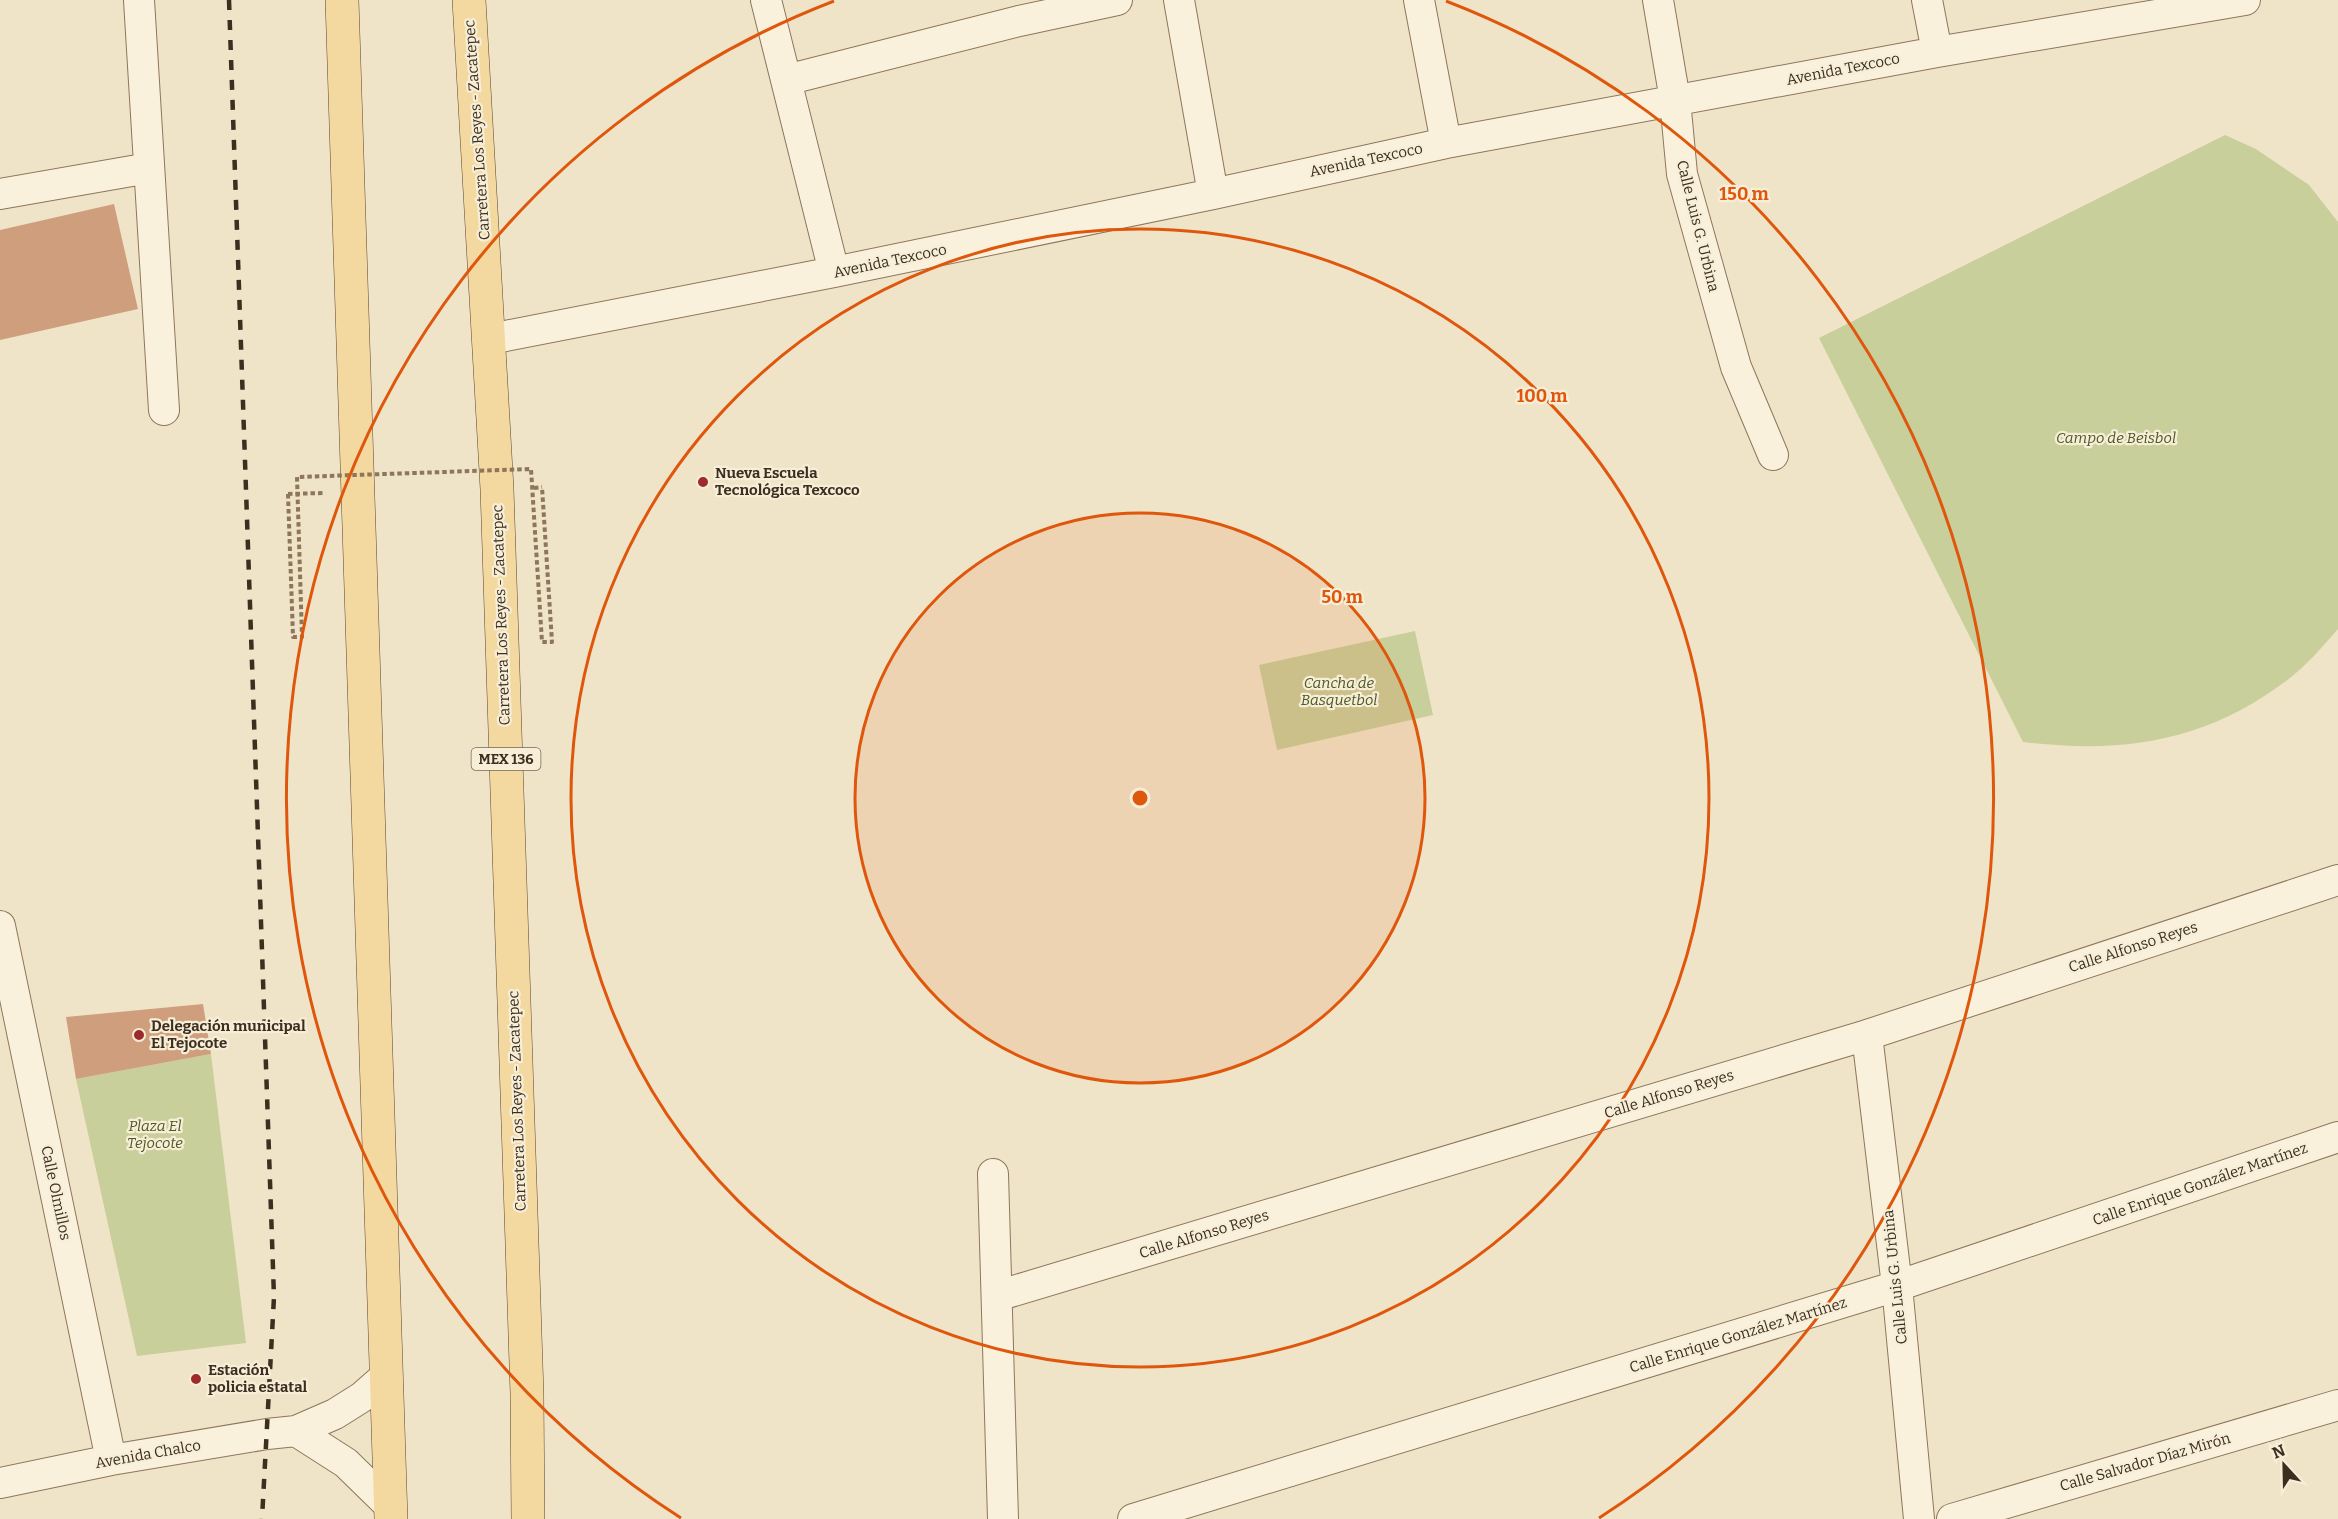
<svg xmlns="http://www.w3.org/2000/svg" width="2338" height="1519" viewBox="0 0 2338 1519" font-family="Bitter,serif">
<style>
.green{fill:#c9cf9b}
.building{fill:#cf9f7d}
.lines{fill:none;stroke-linecap:round;stroke-linejoin:round}
.minor-casing{stroke:#8d765c;stroke-width:32}
.primary-casing{stroke:#5b4430;stroke-width:34}
.path{stroke:#8d765c;stroke-width:4;stroke-dasharray:4.5 3;stroke-linecap:butt}
.minor{stroke:#faf1dc;stroke-width:30}
.primary{stroke:#f3d9a0;stroke-width:33}
.rail{stroke:#3d2e20;stroke-width:4.5;stroke-dasharray:10 10;stroke-linecap:butt}
.path-bridge{stroke:#8d765c;stroke-width:4;stroke-dasharray:4.5 3;stroke-linecap:butt}
.ring{fill:none;stroke:#df570d;stroke-width:3}
.poi-dot{fill:#9e2a2b;stroke:#f7eed8;stroke-width:2}
.labels{text-anchor:middle;stroke-width:4.5;stroke-linejoin:round;paint-order:stroke}
.shield{fill:#f7eed8;stroke:#756857;stroke-width:1.5}
.shield-label{font-size:14px;font-weight:bold;fill:#3d2e20}
.street-label{font-size:15px;fill:#3d2e20;stroke:#f7eed8}
.park-label{font-size:15px;font-style:italic;fill:#4d5a26;stroke:#f7eed8}
.poi-label{font-size:15px;font-weight:bold;fill:#3d2e20;stroke:#f7eed8;text-anchor:start}
.centre{fill:#df570d;stroke:#f7eed8;stroke-width:3}
.ring-label{font-size:18px;text-anchor:middle;font-weight:bold;fill:#df570d;stroke:#f7eed8;stroke-width:4.5;stroke-linejoin:round;paint-order:stroke}
</style>
<rect width="100%" height="100%" fill="#f0e4c8"/>
<path class="green" d="M2225,135L2256,149L2309,185L2338,222V629C2323,646 2308,664 2290,678C2207,742 2124,754 2023,742L1819,338Z
M1415,631L1433,715L1277,750L1259,665Z
M211,1054L246,1343L137,1356L76,1079Z"/>
<path class="building" d="M114,204L138,309L0,340V230Z
M203,1004L211,1054L76,1079L66,1017Z"/>
<g class="lines">
<g class="minor-casing">
<path id="minor" d="M139,0L164,410
M766,0L834,272
M1179,0L1213,194
M1419,0L1446,143
M1658,0L1675,100L1682,174L1736,367L1773,455
M1927,0L1937,52
M786,80L1019,21L1117,0
M0,194L149,168
M490,339L834,272L1213,194L1446,143L1937,52L2245,0
M0,926L111,1460
M1867,1035L1897,1286L1919,1519
M993,1174L1003,1519
M997,1296L1867,1035L2338,880
M296,1431L346,1463L391,1507
M0,1483L111,1460L267,1434L296,1431L335,1414L362,1397L387,1375
M1133,1519L1897,1286L2338,1137
M1952,1519L2338,1405"/>
</g>
<g class="primary-casing">
<path id="primary" d="M342,0L391,1519
M469,0L497,489L527,1394L528,1519"/>
</g>
<path class="path" d="M534,488L542,487
M288,494L323,493"/>
<use href="#minor" class="minor"/>
<use href="#primary" class="primary"/>
<path class="rail" d="M229,0L274,1297L262,1519"/>
<path class="path-bridge" d="M288,494L293,637H302L297,477L531,469L542,642H552L542,487"/>
</g>
<circle cx="1140" cy="798" r="285" fill="#df570d" fill-opacity=".12"/>
<g class="ring">
<circle cx="1140" cy="798" r="285"/>
<circle cx="1140" cy="798" r="569"/>
<path d="M681 1518A854 854 0 0 1 834 1M1446 1A854 854 0 0 1 1599 1518"/>
</g>
<g class="poi-dot">
<circle cx="703" cy="482" r="6"/>
<circle cx="139" cy="1035" r="6"/>
<circle cx="196" cy="1379" r="6"/>
</g>
<g class="labels">
<rect class="shield" x="471.5" y="748" width="69" height="22" rx="4.5"/>
<g class="shield-label">
<text x="506" y="764">MEX 136</text>
</g>
<g class="street-label">
<text transform="translate(1843 69) rotate(-11)" y="5">Avenida Texcoco</text>
<text transform="translate(477 130) rotate(-94)" y="5">Carretera Los Reyes - Zacatepec</text>
<text transform="translate(1366 160) rotate(-12)" y="5">Avenida Texcoco</text>
<text transform="translate(1698 226) rotate(76)" y="5">Calle Luis G. Urbina</text>
<text transform="translate(890 261) rotate(-12)" y="5">Avenida Texcoco</text>
<text transform="translate(501 615) rotate(-92)" y="5">Carretera Los Reyes - Zacatepec</text>
<text transform="translate(2133 947) rotate(-18)" y="5">Calle Alfonso Reyes</text>
<text transform="translate(1669 1094) rotate(-17)" y="5">Calle Alfonso Reyes</text>
<text transform="translate(517 1101) rotate(-92)" y="5">Carretera Los Reyes - Zacatepec</text>
<text transform="translate(2200 1184) rotate(-19)" y="5">Calle Enrique González Martínez</text>
<text transform="translate(56 1193) rotate(78)" y="5">Calle Olmillos</text>
<text transform="translate(1204 1234) rotate(-17)" y="5">Calle Alfonso Reyes</text>
<text transform="translate(1895 1277) rotate(-96)" y="5">Calle Luis G. Urbina</text>
<text transform="translate(1738 1335) rotate(-17)" y="5">Calle Enrique González Martínez</text>
<text transform="translate(148 1454) rotate(-10)" y="5">Avenida Chalco</text>
<text transform="translate(2145 1462) rotate(-16)" y="5">Calle Salvador Díaz Mirón</text>
</g>
<g class="park-label">
<text x="2116" y="443">Campo de Beisbol</text>
<text x="1339" y="688">Cancha de<tspan x="1339" dy="17">Basquetbol</tspan></text>
<text x="155" y="1131">Plaza El<tspan x="155" dy="17">Tejocote</tspan></text>
</g>
<g class="poi-label">
<text x="715" y="478">Nueva Escuela<tspan x="715" dy="17">Tecnológica Texcoco</tspan></text>
<text x="151" y="1031">Delegación municipal<tspan x="151" dy="17">El Tejocote</tspan></text>
<text x="208" y="1375">Estación<tspan x="208" dy="17">policia estatal</tspan></text>
</g>
</g>
<circle cx="1140" cy="798" r="9" class="centre"/>
<g class="ring-label">
<text x="1744" y="200">150 m</text>
<text x="1542" y="402">100 m</text>
<text x="1342" y="603">50 m</text>
</g>
<g transform="translate(2284 1465) rotate(338)" stroke="#f7eed8" stroke-width="4.5" paint-order="stroke">
<path d="M0-4.5L10 22L0 15L-10 22Z" fill="#3d2e20"/>
<text y="-9" font-size="16" font-weight="bold" text-anchor="middle" fill="#3d2e20">N</text>
</g>
</svg>
